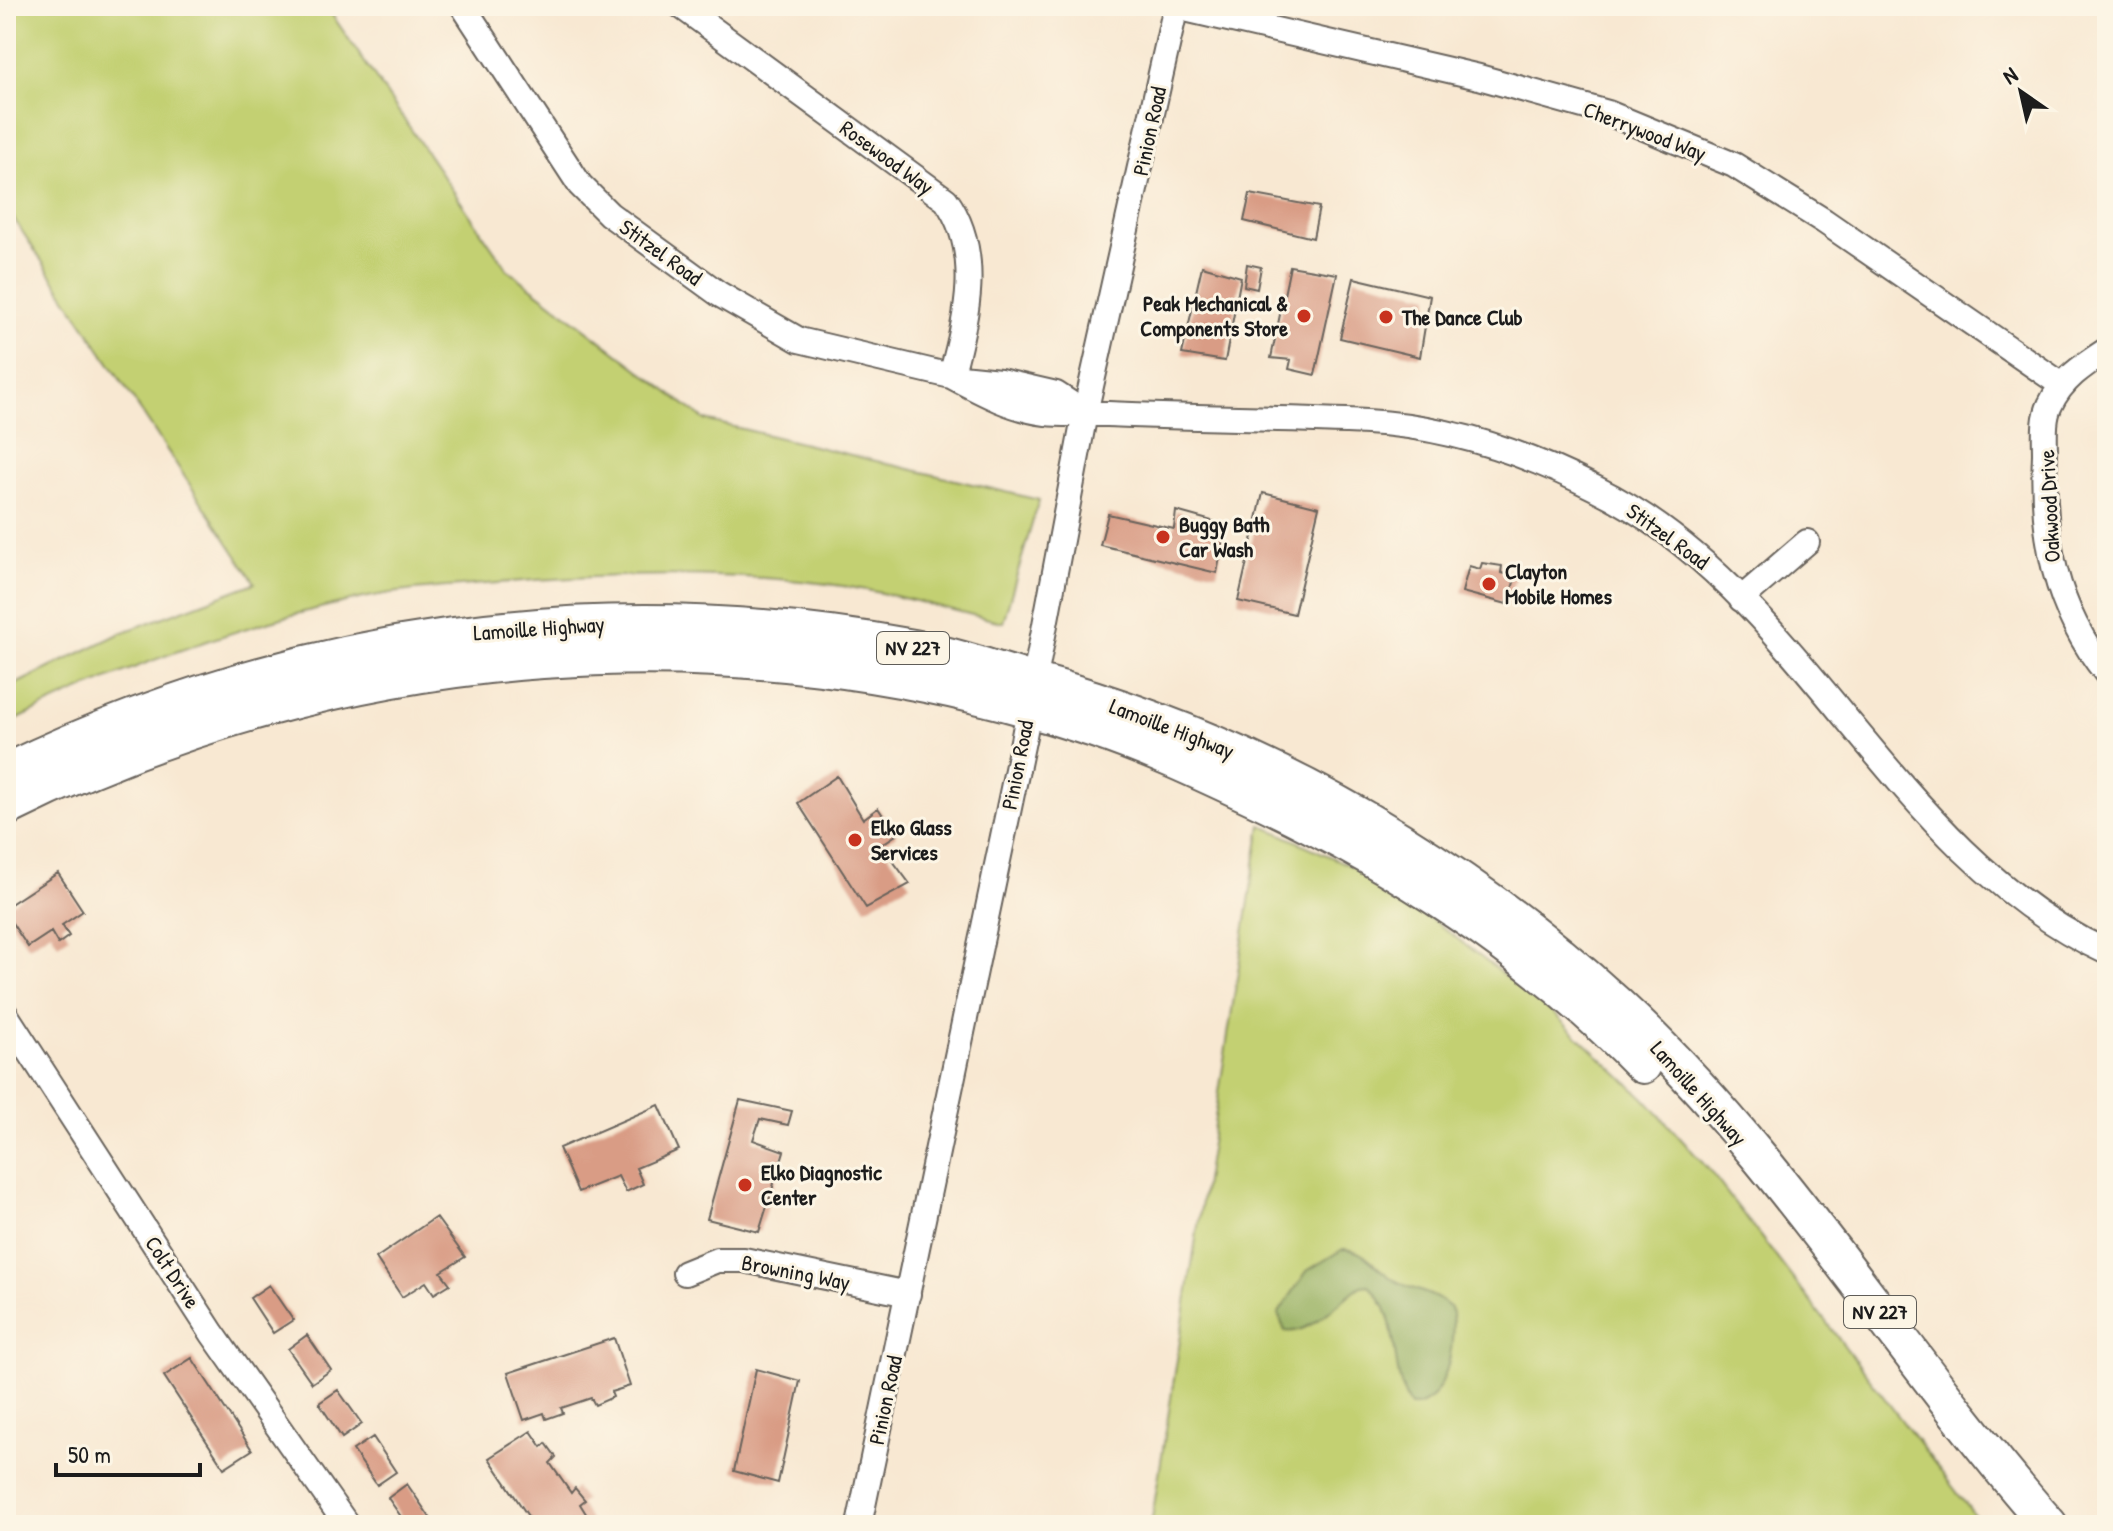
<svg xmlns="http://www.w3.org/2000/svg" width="2113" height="1531" viewBox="0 0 2113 1531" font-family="'Patrick Hand',sans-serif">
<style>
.green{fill:#c3d072;stroke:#707647;stroke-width:2}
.forest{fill:#9ab264;stroke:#5b6740;stroke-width:2}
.building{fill:#d99c85}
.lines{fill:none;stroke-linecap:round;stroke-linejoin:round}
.minor-casing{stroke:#69635c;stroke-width:28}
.primary-casing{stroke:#69635c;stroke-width:40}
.minor{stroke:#fff;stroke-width:24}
.primary{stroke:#fff;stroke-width:36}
.poi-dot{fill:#c8321e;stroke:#fcf5e5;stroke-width:3}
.labels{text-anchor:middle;stroke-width:6;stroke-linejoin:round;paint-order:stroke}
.shield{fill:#fcf5e5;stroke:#5f5d58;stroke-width:2}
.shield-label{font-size:20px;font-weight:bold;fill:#1c1c1c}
.street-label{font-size:22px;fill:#1c1c1c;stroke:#fcf5e5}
.poi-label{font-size:22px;font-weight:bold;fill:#1c1c1c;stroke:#fcf5e5;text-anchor:start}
</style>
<rect width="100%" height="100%" fill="#fcf5e5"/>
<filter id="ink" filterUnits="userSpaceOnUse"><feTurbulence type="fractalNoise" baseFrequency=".0125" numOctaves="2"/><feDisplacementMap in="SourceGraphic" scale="16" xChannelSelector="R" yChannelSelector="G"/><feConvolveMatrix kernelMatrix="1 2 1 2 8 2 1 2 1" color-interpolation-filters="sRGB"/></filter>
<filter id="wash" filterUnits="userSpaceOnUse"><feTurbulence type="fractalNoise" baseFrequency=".006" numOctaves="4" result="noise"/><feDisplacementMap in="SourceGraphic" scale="32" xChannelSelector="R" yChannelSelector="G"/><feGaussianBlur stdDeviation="1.8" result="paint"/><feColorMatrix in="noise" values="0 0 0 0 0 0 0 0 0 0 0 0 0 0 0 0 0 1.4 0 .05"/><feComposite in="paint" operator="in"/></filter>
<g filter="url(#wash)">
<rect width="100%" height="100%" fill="#f8e8d2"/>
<path class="green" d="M6,6H326L507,269L705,420L1039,500L1003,622C943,609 880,589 819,583C713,571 605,574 498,583C451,587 400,589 354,600C235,626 115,671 6,725V689L121,633L255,583L6,207Z
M1261,825L1362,871L1437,923L1553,1013L1644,1098L1710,1171L1982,1525H1151Z"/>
<path class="forest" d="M1343,1249C1364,1249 1373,1266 1390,1277C1409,1291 1433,1291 1451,1308C1457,1335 1448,1409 1410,1406C1387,1367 1404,1320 1369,1285L1361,1286C1340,1299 1311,1336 1285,1331L1278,1314L1307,1271Z"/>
<g id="blocks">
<path class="building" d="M1250,194L1319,207L1313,238L1244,221Z
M1247,264L1261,267L1257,289L1244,286Z
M1202,266L1241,277L1225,361L1182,354Z
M1290,266L1337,274L1315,375L1289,369L1291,360L1271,358Z
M1354,278L1430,296L1420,357L1340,338Z
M1263,493L1319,507L1294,614L1238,601Z
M1176,511L1226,525L1217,573L1100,545L1108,514L1174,529Z
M1482,563L1502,566L1501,573L1516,576L1507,604L1462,592L1469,566L1480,569Z
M837,776L863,819L878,808L896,835L881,845L910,884L866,908L798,803Z
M58,873L83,911L62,925L69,936L58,944L51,932L28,947L6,914V907Z
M740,1100L792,1111L788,1125L760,1119L753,1140L784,1151L759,1232L707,1219Z
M659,1105L679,1150L636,1168L643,1184L626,1192L618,1176L578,1192L559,1148Z
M436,1217L465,1257L441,1272L450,1284L434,1294L426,1282L402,1297L376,1258Z
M269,1285L293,1320L273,1333L250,1298Z
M307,1335L331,1370L312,1383L288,1349Z
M614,1338L630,1386L611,1392L613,1397L595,1405L591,1398L561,1408L563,1413L546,1419L544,1413L524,1420L508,1373Z
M192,1358L252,1450L224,1468L164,1376Z
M756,1369L800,1381L778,1483L734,1471Z
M338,1390L362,1424L342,1438L319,1403Z
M531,1431L542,1447L546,1443L556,1457L550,1463L571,1493L575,1488L585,1500L580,1504L593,1525H534L489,1458Z
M373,1437L396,1472L377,1485L353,1450Z
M407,1484L431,1519L422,1525H407L388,1498Z"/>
</g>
</g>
<g filter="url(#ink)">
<use href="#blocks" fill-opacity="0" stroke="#69635c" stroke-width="2"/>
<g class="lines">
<g class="minor-casing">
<path id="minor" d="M463,6L580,185L609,214L719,294L799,340L951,376L1000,381L1056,394L1085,413
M681,6L946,200C983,252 967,319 951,376
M1172,6L1479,77L1608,113L1734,165L1824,221L2062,385
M2107,350C2084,365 2062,379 2050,405C2043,419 2045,438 2045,454C2041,536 2055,609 2107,674
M951,376C981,392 1012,409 1046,413C1066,415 1088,413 1108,414C1194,418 1281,418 1367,422C1447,426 1524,452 1595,488C1805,591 1892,854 2107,952
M1741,599L1807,542
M6,1015L212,1333L347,1525
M685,1273L717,1260H744L908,1294
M859,1525L1024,736L1085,413L1176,6"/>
</g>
<g class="primary-casing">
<path id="primary" d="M6,772C293,634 599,590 913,648C952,655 991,669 1029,680C1250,740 1447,850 1616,1004C1783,1157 1900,1356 2049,1525
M6,808C343,639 736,609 1094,729C1148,747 1199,771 1250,795C1393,861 1533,952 1643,1065"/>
</g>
<use href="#minor" class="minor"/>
<use href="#primary" class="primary"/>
</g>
</g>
<g class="poi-dot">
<circle cx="1304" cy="316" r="8"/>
<circle cx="1386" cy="317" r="8"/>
<circle cx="1163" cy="537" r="8"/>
<circle cx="1489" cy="584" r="8"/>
<circle cx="855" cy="840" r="8"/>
<circle cx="745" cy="1185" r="8"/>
</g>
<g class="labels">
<g class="shield">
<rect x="877" y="632" width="72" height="32" rx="6"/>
<rect x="1844" y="1296" width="72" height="32" rx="6"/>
</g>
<g class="shield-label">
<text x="913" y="655">NV 227</text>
<text x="1880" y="1319">NV 227</text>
</g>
<g class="street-label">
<text transform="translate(1149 131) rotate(-78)" y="8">Pinion Road</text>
<text transform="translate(1645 131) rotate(21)" y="8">Cherrywood Way</text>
<text transform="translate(887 157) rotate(36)" y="8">Rosewood Way</text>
<text transform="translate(661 252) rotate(36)" y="8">Stitzel Road</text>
<text transform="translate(2049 506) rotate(-93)" y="8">Oakwood Drive</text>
<text transform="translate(1668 536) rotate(36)" y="8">Stitzel Road</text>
<text transform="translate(539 628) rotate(-4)" y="8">Lamoille Highway</text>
<text transform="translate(1172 728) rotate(21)" y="8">Lamoille Highway</text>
<text transform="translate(1017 765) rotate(-79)" y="8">Pinion Road</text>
<text transform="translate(1699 1093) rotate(48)" y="8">Lamoille Highway</text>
<text transform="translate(173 1272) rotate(57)" y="8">Colt Drive</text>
<text transform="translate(796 1272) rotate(11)" y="8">Browning Way</text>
<text transform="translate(885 1400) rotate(-78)" y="8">Pinion Road</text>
</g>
<g class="poi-label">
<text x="1288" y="311" text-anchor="end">Peak Mechanical &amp;<tspan x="1288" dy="25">Components Store</tspan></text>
<text x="1402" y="325">The Dance Club</text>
<text x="1179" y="532">Buggy Bath<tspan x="1179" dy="25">Car Wash</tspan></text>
<text x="1505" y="579">Clayton<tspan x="1505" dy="25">Mobile Homes</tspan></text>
<text x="871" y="835">Elko Glass<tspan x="871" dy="25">Services</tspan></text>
<text x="761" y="1180">Elko Diagnostic<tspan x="761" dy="25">Center</tspan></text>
</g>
</g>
<rect width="2113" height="1531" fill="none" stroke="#fcf5e5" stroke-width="32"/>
<g transform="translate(2021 92) rotate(326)" stroke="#fcf5e5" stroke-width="6" paint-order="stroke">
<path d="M0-6L14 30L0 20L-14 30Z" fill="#1c1c1c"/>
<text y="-12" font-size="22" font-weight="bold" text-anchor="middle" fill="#1c1c1c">N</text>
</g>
<path d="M56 1463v12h144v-12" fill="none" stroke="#1c1c1c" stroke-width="4"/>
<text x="68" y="1463" font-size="24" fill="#1c1c1c" stroke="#fcf5e5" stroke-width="6" paint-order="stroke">50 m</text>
</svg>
